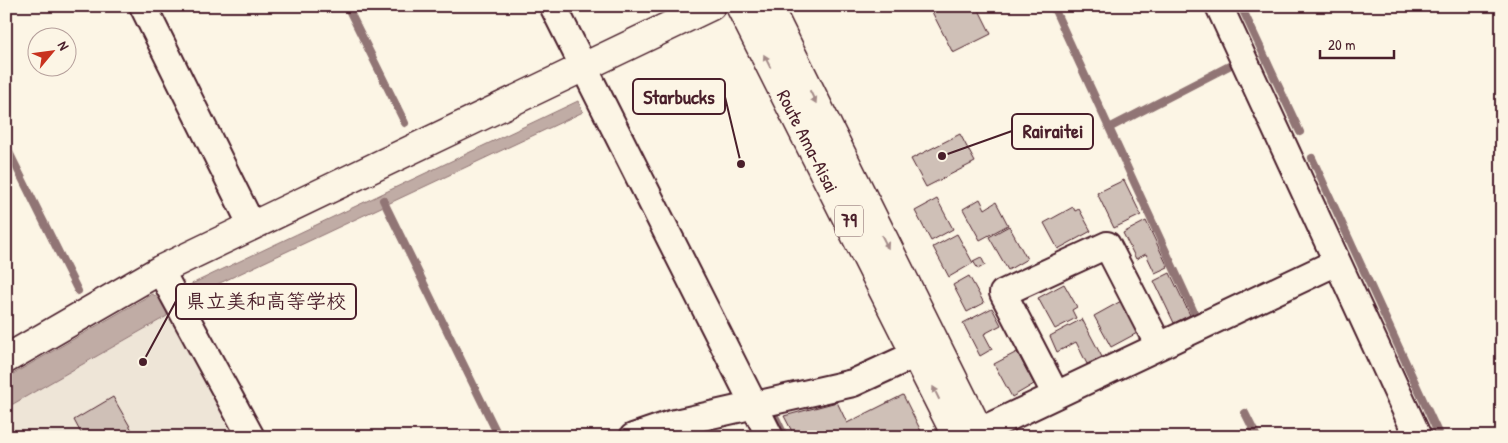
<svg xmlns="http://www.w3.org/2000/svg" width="1508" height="443" viewBox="0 0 1508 443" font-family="'Patrick Hand','Klee One',sans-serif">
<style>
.built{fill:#eee5d7}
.water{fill:#c0aca5;stroke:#917474}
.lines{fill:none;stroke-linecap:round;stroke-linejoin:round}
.stream{stroke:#917474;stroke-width:8}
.building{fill:#cfc0b7;stroke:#4a1f2b}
.street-casing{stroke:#4a1f2b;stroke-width:30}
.secondary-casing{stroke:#4a1f2b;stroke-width:31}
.primary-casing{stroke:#4a1f2b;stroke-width:31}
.street{stroke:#fcf5e5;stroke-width:26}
.secondary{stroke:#fcf5e5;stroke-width:28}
.primary{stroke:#fcf5e5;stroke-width:28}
.oneway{fill:#a38a88}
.labels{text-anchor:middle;stroke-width:4.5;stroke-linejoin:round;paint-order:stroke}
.shield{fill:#fcf5e5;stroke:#7f5f63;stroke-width:1}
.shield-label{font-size:18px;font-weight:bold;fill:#4a1f2b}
.street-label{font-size:19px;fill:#4a1f2b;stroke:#fcf5e5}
.leader{fill:none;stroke:#4a1f2b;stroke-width:2}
.callout-dot{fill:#4a1f2b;stroke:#fcf5e5;stroke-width:2}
.callout{fill:#fcf5e5;stroke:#4a1f2b;stroke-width:2}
.callout-label{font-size:20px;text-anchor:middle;font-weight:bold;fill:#4a1f2b}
</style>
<rect width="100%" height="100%" fill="#fcf5e5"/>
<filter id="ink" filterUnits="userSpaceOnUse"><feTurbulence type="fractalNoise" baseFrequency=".02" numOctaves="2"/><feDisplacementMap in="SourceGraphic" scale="10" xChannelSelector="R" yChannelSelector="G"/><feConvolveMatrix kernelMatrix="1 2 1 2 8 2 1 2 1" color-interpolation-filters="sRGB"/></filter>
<g filter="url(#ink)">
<path class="built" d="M167,316H175L240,437H6V408Z"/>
<path class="water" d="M578,101L583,112L186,299L181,289Z
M152,294L164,300L168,308L167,316L6,408V378Z"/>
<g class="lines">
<path class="stream" d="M347,6L405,123
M1053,6L1198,321
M1241,6L1300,132
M1109,128L1229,66
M6,146L78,291
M1312,158L1440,437
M383,200L499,437
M1245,413L1257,437
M776,418L785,437"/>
</g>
<path class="building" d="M929,6H977L991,34L953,53Z
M960,134L975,162L926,187L911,159Z
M1124,180L1141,215L1114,228L1097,193Z
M937,199L953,229L931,241L915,211Z
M980,199L985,209L996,202L1008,225L980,240L963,209Z
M1073,207L1075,211L1079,209L1091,231L1058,249L1044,223Z
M1146,221L1168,267L1155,273L1146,254L1136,259L1123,233Z
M1009,226L1027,259L1008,270L989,237Z
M957,234L973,263L949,277L933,247Z
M981,257L985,265L978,269L973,261Z
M1170,273L1190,315L1174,323L1154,281Z
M969,276L984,303L967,312L953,285Z
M1064,284L1077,307L1072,310L1076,318L1055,329L1038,298Z
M1123,300L1139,332L1111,347L1094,316Z
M992,308L1001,325L984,334L992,349L980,356L963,323Z
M1082,319L1102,357L1087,364L1076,342L1057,352L1050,336Z
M1017,352L1034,384L1012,397L994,364Z
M903,395L924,437H795L784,416L837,402L847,423Z
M113,397L136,437H83L74,420Z"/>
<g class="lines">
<g class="street-casing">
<path id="street" d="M143,6L252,226
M553,6L770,437
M1219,6L1418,437
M160,270L251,437
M1056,395L1003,293L1107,245L1159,346
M980,431L1337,262
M633,437L671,424L853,383L916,354"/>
</g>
<g class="secondary-casing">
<path id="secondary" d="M6,359L160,270L711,6"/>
</g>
<g class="primary-casing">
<path id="primary" d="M740,6L957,437
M768,6L982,437"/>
</g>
<use href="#street" class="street"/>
<use href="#secondary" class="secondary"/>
<use href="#primary" class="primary"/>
</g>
<defs><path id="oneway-solid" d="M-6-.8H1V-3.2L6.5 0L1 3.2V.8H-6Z" transform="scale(1.25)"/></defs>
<g class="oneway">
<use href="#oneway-solid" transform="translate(767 61) rotate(-117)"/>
<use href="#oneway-solid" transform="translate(813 97) rotate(64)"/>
<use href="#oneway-solid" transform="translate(885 242) rotate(63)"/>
<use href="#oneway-solid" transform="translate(936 393) rotate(-116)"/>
</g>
</g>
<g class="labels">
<rect class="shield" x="835" y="205.5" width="28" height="31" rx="4"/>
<g class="shield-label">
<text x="849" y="227">79</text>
</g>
<g class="street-label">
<text transform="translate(808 141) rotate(63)" y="7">Route Ama-Aisai</text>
</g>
</g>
<path class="leader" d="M741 164L725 97M942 156L1012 131M143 362L176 301"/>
<g class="callout-dot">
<circle cx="741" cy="164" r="5"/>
<circle cx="942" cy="156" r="5"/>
<circle cx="143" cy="362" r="5"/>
</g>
<g class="callout">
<rect x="633" y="79" width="92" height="35" rx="5"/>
<rect x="1012" y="114" width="81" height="35" rx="5"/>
<rect x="176" y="284" width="180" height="35" rx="5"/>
</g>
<g class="callout-label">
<text x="679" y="104">Starbucks</text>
<text x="1053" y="138">Rairaitei</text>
<text x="266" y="308">県立美和高等学校</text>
</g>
<rect width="1508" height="443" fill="none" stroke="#fcf5e5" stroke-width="25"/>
<rect x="12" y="12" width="1483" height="418" fill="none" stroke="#4a1f2b" stroke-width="2" filter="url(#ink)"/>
<g transform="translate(52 52) rotate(61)"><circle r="24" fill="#fcf5e5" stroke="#b59f9b"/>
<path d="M0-4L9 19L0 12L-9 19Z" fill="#c8321e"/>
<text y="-8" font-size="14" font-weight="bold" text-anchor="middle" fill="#4a1f2b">N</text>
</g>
<path d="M1320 50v8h74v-8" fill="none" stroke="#4a1f2b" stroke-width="2.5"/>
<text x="1328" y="50" font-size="15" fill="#4a1f2b" stroke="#fcf5e5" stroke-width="4" paint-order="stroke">20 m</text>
</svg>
